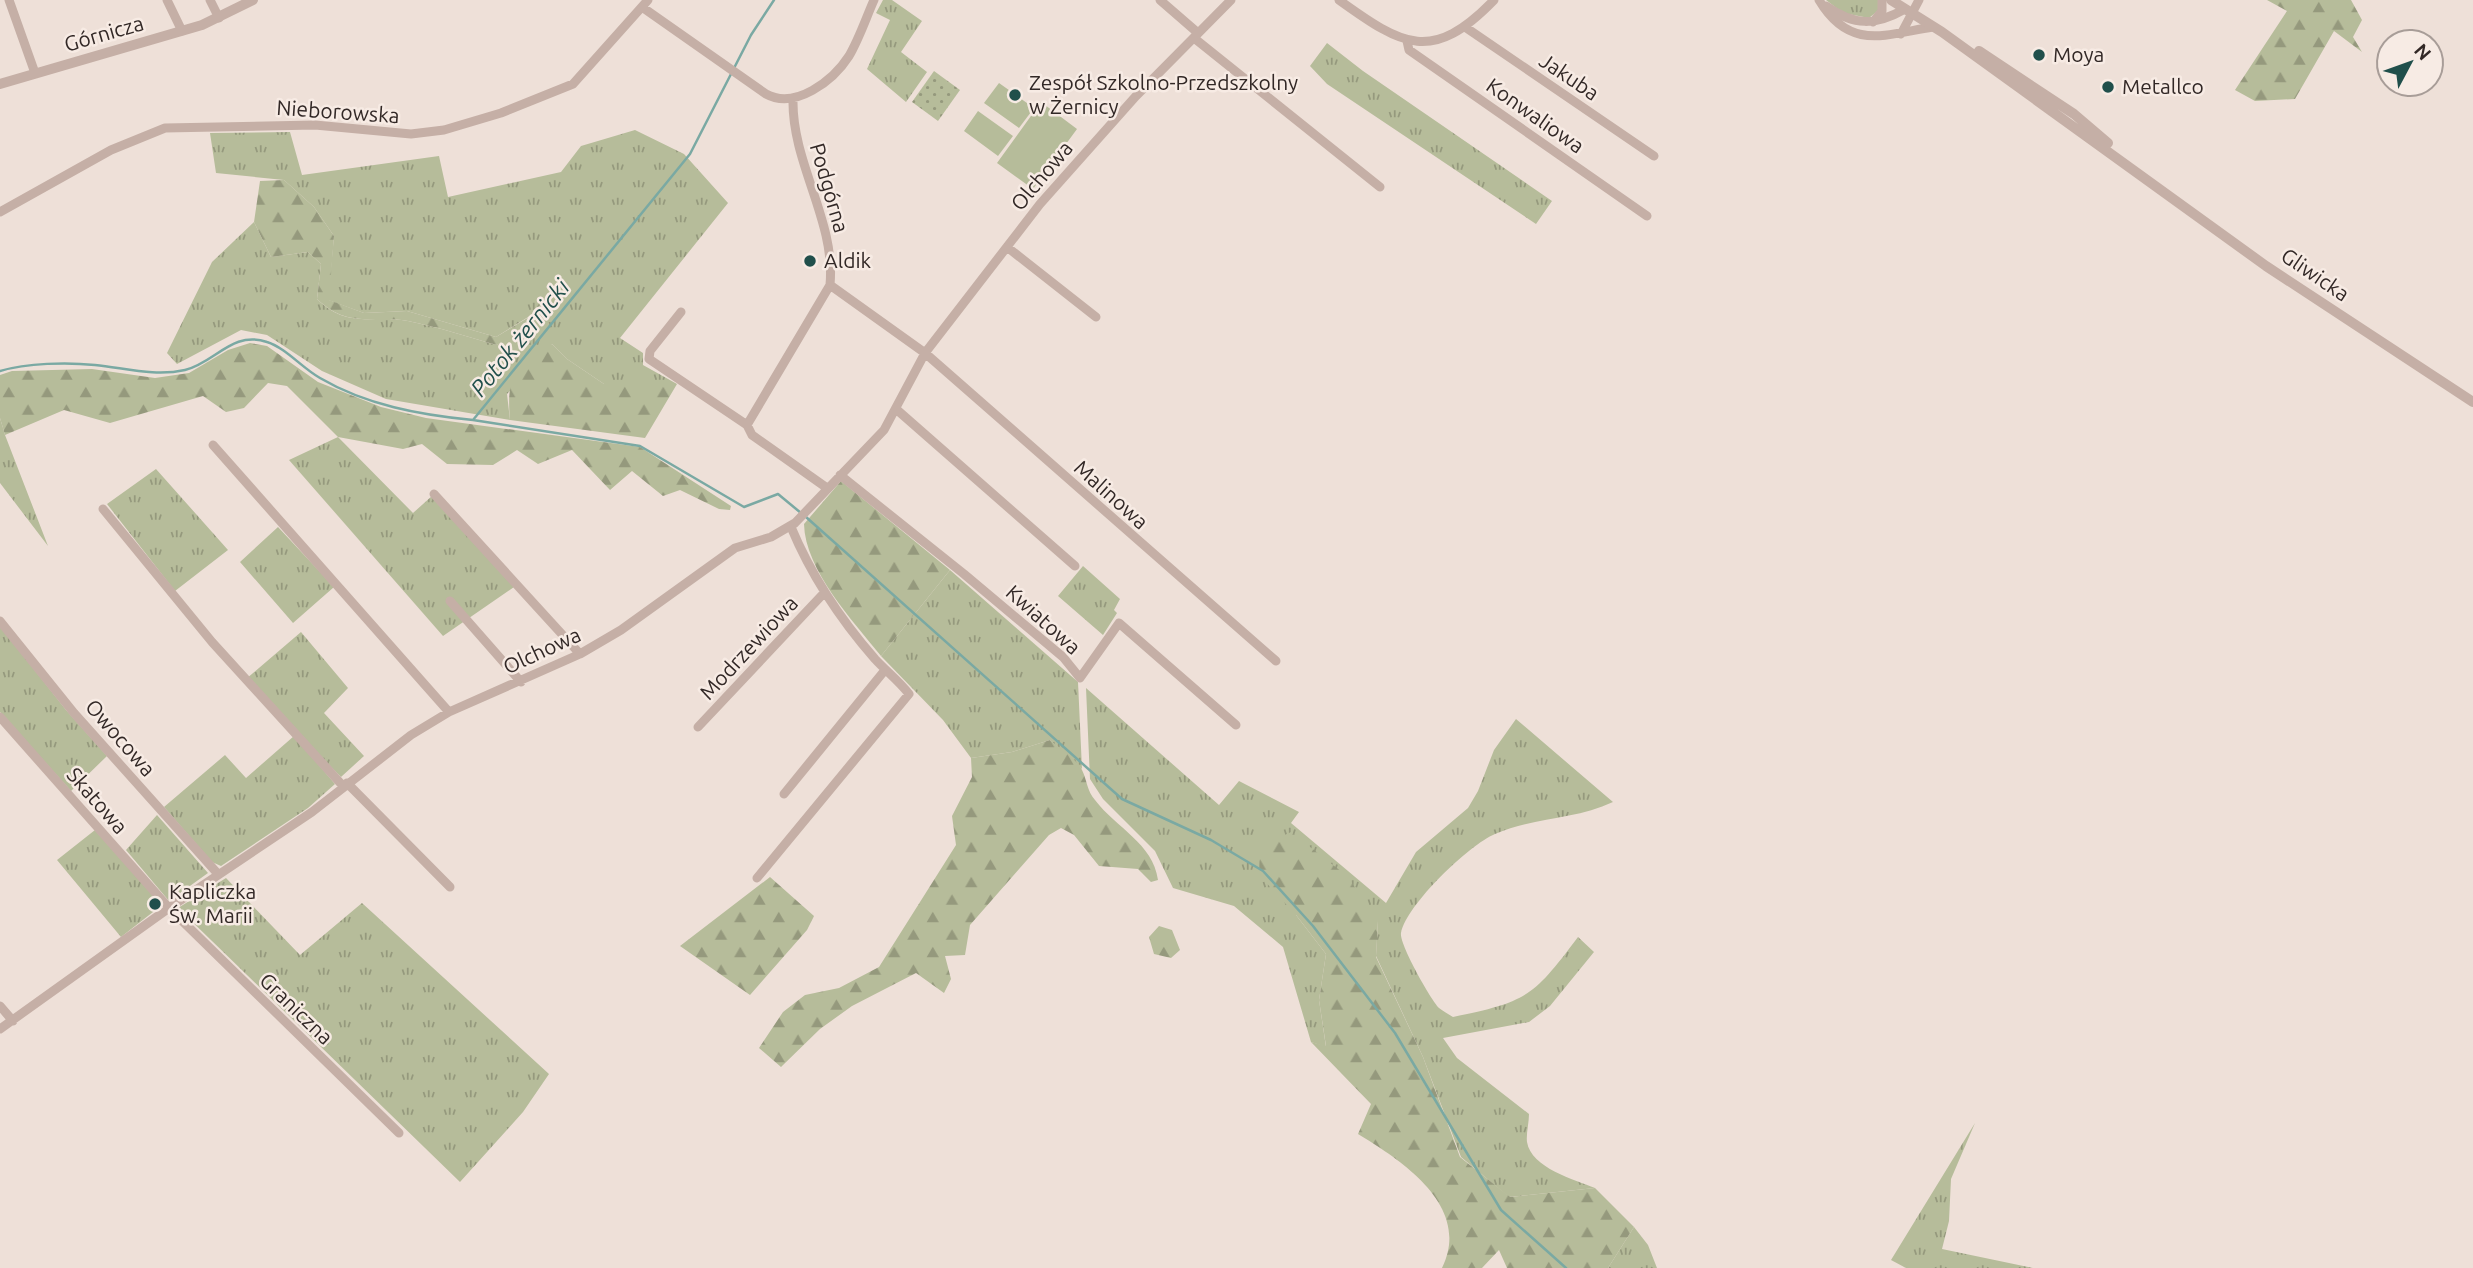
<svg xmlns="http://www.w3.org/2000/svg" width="2473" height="1268" viewBox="0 0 2473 1268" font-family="Ubuntu,sans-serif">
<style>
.grass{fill:url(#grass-tufts)}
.forest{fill:url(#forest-firs)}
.park{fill:url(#park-dots)}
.pitch{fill:#b6bc9a}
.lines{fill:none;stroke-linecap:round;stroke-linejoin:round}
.stream{stroke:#7aa9a3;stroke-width:2.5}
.minor{stroke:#c5afa6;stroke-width:9}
.tertiary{stroke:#c5afa6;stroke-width:10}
.poi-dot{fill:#204f4b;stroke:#f7ebe4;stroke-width:2.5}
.labels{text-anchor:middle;stroke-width:5;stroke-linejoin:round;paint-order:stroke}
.street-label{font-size:21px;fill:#322826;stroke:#f7ebe4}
.poi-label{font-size:21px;fill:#322826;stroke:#f7ebe4;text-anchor:start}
.water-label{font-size:23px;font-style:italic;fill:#204f4b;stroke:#f7ebe4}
</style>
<defs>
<pattern id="grass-tufts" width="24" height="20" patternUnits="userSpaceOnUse" patternTransform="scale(1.75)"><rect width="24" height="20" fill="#b6bc9a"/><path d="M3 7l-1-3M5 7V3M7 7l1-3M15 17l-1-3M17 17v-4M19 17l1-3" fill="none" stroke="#95997d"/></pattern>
<pattern id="forest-firs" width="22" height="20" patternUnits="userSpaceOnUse" patternTransform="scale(1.75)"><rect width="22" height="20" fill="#b6bc9a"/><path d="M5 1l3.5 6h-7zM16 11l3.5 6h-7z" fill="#95997d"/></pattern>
<pattern id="park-dots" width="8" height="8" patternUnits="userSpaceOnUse" patternTransform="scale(1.75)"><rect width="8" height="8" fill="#b6bc9a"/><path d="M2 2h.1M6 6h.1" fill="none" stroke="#95997d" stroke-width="1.8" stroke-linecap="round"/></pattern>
</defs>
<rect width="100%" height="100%" fill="#eee0d8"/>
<path class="grass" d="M883,0H892L922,21L901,52L927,72L906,102L867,69L890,20L876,13Z
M1826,0H1879L1880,9L1869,18L1843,13Z
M1327,43L1363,71L1552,201L1536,224L1327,84L1310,66Z
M635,130L684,154L728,203L620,338L643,353V365L677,384H604L567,359L552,344L507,394L510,420L386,399L322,371L267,335L241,330L177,364L167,353L212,262L254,222L271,257L308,252L321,264L317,299C349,330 372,314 408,321C438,327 468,337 497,345L546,306L496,337L407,311L364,313L328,300L334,236L314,207L284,180L216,173L210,133L290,132L302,175L439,156L448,197L561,172L581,146Z
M0,418L5,435L48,546L0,483Z
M338,437L413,513L432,496L514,587L443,636L289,460Z
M156,469L228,550L175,591L107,504Z
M278,527L334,587L293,623L240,562Z
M1083,566L1120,599L1114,610L1117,613L1103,635L1058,596Z
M950,570L1078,682L1082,769L1050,740L1012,752L971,758L943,720L881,656Z
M0,626L66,710L107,756L71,791L0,712Z
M301,632L348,688L324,713L364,756L341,777L246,679Z
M1086,688L1219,805L1239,781L1299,812L1291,823L1386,903L1416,852L1468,808L1478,791L1494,750L1516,719L1613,802C1575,820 1533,817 1495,834C1469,845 1407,904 1401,933C1399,944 1431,1000 1439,1008C1443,1011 1448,1014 1453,1017C1527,1002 1533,997 1578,937L1594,952L1550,1006L1529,1022L1443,1038L1457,1058L1529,1114C1529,1123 1526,1134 1527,1142C1531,1168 1575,1180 1595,1188L1509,1197L1461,1157L1423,1057L1376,956L1378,921L1296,915L1326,954L1319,1000L1326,1047L1311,1042L1283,947L1234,906L1173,888L1155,851L1103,799L1090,779Z
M294,736L335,784L308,808L221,866L212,862L164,807L225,755L246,778Z
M157,815L208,873L169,901L126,850Z
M95,830L162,905L121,937L57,860Z
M226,878L300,955L362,903L549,1074L523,1112L460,1182L178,908Z
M1975,1123L1951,1179L1949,1221L1942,1249L2033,1268H1906L1891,1260Z
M1634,1227L1648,1245L1657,1268H1608Z"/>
<path class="forest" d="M2267,0H2351L2362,20L2353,37L2362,52L2334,31L2295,99L2255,101L2235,90L2287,11Z
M284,180L314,207L334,236L329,300L364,313L407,311L496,337L547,306L549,312L497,345C468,337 438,327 408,321C372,314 350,330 317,299L321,264L308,252L271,257L254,222L260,181Z
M250,343L267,346L318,382L381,407L426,418L640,447L731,506L730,510L719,509L680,490L663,496L632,471L610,490L572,450L538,464L517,450L493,465L447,464L422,444L403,449L338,437L287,386L268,383L244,408L226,412L203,396L110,423L64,410L5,435L0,418V375L12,371L92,369L155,378L189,373L228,350Z
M552,344L567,359L604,384H677L645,438L510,420C506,377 515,363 552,344Z
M841,481L950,570L881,656C853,621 805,570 804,524Z
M1050,740C1059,748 1077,759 1082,770C1087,780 1087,791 1095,800C1116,828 1153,843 1158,880L1151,882L1138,869L1099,866L1074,835L1061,828L1049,835L970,925L965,955L945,956L951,979L944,993L916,973L852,1006L820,1029L781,1067L759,1048L783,1012L805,995L839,988L879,967L956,845L952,816L972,777L971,758L1012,752Z
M1291,832L1347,876L1378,921L1376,957L1423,1057L1460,1157L1510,1197L1595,1188L1634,1227L1608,1268H1507L1499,1250L1482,1268H1442C1472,1207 1404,1162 1358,1134L1371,1104L1311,1042L1326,1046L1319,1000L1326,954L1296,915L1259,875L1260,847Z
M770,877L814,916L807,930L750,995L680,946Z
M1159,926L1172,930L1180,950L1171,958L1154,954L1149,937Z"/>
<path class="park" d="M934,71L960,90L938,121L912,102Z"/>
<path class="pitch" d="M999,83L1034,108L1019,128L984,103Z
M1041,102L1077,129L1033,189L997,163Z
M978,111L1013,136L998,156L964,131Z"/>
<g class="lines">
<path class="stream" d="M0,371C27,363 67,362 95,365C125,368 155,377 185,370C215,363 232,330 267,342C286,348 302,368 320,378C366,405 420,415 473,420L690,154L751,35L774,0
M473,420L640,446L744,507L778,494L801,513
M806,517L1122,799L1211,840L1263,871L1313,926L1395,1033L1501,1210L1566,1268"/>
<path class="minor" d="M9,0L35,73
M167,0L182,31
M210,0L219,18
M1160,0L1198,33
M1339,0C1403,46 1432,64 1494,0
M1819,0C1850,52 1886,34 1933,27
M1826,6C1854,26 1875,26 1905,9
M642,7L766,94C795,110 833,81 849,56C859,39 866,18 874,0
M1873,22L1882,11V0
M1465,27L1654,156
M1901,34L1919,0
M1194,38L1380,187
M1407,41L1409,50L1647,216
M793,100C792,164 836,221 830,285L925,353L1276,661
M0,212L111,150L165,128L315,125L411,134L444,130L501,113L573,84L648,0
M1007,247L1096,317
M681,312L650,351L649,359L747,425
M896,409L1075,566
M213,445L449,712
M840,475L964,574L1063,657L1080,678L1119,623L1236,725
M827,488L752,435L747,425L830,285
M434,494L580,654
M103,509L212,642L343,786
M450,601L521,682
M0,621L74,713L218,874
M0,717L169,908L399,1133
M698,727L824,593
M347,783L450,887
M784,794L885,670
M757,878L909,694C899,681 886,671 875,659C840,619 811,575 791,527
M0,1006L13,1021
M0,1029L169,908L312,812L411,735L449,712L580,654L621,630L735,548L771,537L795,523L884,430L925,353L1040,204L1136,96L1231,0"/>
<path class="tertiary" d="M1891,0L1942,32L2266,266L2473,402
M1979,51L2074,114L2108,143
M0,84L202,25L253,0"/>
</g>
<g class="poi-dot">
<circle cx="2039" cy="55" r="7"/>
<circle cx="2108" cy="87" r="7"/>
<circle cx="1015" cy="95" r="7"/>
<circle cx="810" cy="261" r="7"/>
<circle cx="155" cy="904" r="7"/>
</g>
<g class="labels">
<g class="street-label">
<text transform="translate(104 34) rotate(-16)" y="7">Górnicza</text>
<text transform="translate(1569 77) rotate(34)" y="7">Jakuba</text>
<text transform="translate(338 112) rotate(4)" y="7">Nieborowska</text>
<text transform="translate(1535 116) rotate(35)" y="7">Konwaliowa</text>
<text transform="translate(1042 176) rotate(-50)" y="7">Olchowa</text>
<text transform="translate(829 188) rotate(74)" y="7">Podgórna</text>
<text transform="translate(2315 275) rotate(34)" y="7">Gliwicka</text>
<text transform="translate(1111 495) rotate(42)" y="7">Malinowa</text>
<text transform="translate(1043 620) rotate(42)" y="7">Kwiatowa</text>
<text transform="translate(749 648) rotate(-47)" y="7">Modrzewiowa</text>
<text transform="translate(542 651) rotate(-25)" y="7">Olchowa</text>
<text transform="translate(120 738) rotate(49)" y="7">Owocowa</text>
<text transform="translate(97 801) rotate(49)" y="7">Skatowa</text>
<text transform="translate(296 1009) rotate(44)" y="7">Graniczna</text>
</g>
<g class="poi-label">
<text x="2053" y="62">Moya</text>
<text x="1029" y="90">Zespół Szkolno-Przedszkolny<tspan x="1029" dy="24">w Żernicy</tspan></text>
<text x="2122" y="94">Metallco</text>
<text x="824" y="268">Aldik</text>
<text x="169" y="899">Kapliczka<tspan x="169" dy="24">Św. Marii</tspan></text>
</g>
<g class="water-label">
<text transform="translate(520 338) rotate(-51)" y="8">Potok żernicki</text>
</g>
</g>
<g transform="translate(2410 63) rotate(49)"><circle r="33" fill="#f7ebe4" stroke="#a89d98" stroke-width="2"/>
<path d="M0-5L12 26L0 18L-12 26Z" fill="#204f4b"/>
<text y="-10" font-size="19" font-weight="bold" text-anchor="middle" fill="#322826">N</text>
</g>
</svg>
